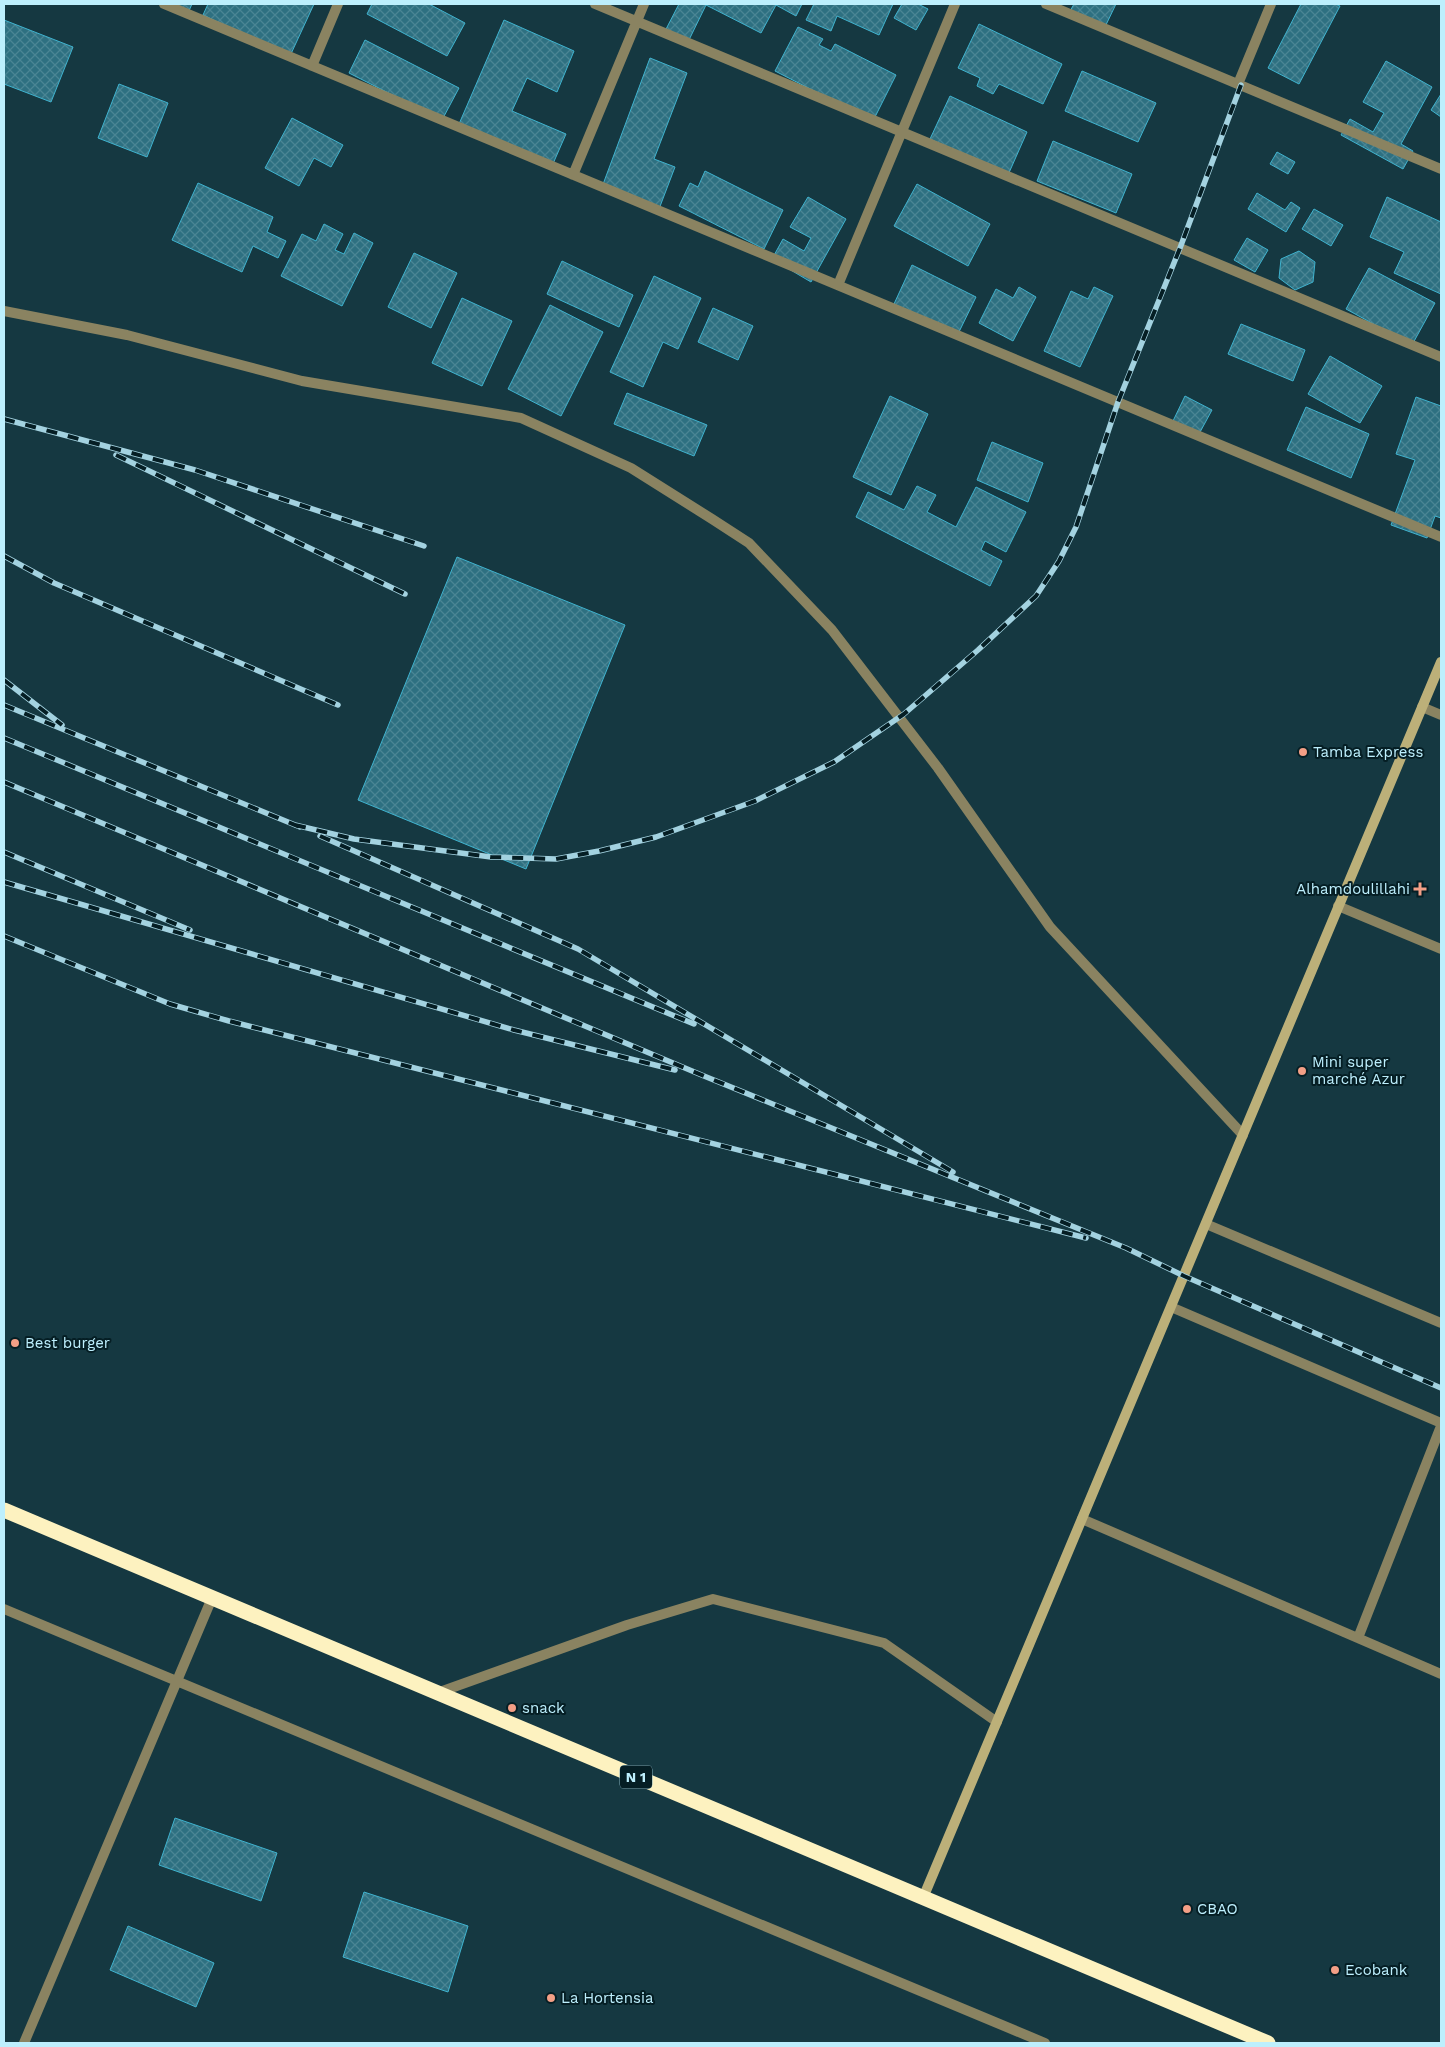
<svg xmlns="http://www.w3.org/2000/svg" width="1445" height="2047" viewBox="0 0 1445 2047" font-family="'Work Sans',sans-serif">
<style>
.building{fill:url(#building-cross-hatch);stroke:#3fb3cf}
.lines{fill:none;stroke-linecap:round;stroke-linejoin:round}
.lane{stroke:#8a8361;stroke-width:10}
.street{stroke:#8a8361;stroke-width:10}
.secondary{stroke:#bcb079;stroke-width:10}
.highway{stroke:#fdf2c0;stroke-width:15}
.rail-casing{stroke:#a3d2e0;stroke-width:5.5}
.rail{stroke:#051e24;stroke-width:4;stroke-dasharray:11;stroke-linecap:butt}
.poi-dot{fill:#f39f86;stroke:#051e24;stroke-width:2}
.labels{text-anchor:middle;stroke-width:4;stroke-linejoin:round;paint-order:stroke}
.shield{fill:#051e24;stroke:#86b0bc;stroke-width:1}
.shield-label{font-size:14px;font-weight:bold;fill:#bdeffd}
.poi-label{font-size:15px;fill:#bdeffd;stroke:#051e24;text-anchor:start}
</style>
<defs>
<pattern id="building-cross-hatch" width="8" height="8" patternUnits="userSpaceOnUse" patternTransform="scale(1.25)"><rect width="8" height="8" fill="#2e7081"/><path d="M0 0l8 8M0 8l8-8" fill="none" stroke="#4a8594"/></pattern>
</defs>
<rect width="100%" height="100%" fill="#153841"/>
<path class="building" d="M168,4H192L188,13Z
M208,4H314L290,56L203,15Z
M372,4H429L465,23L447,56L367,14Z
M679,4H802L796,16L776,5L761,33L706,5L687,44L664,33Z
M814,4H893L879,35L837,16L831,31L806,20Z
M902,4H918L928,9L916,30L894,18Z
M1074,4H1116L1104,29L1069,13Z
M1301,4H1335L1340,6L1299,84L1268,68Z
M4,20L73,47L51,102L4,84Z
M504,20L574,51L557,92L527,78L512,111L566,134L552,166L459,124Z
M979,24L1062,64L1043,104L999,84L993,94L977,86L980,78L958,68Z
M798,27L823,39L819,45L831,51L835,44L896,75L873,121L775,71Z
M365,40L459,88L442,120L349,73Z
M650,58L687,73L654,159L675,167L659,209L602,187Z
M1386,61L1432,87L1401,144L1413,151L1403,169L1341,135L1350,119L1373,132L1384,113L1363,102Z
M1082,71L1156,103L1138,142L1065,111Z
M119,84L168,103L147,157L98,138Z
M1441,94V117L1431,110Z
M950,96L1027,132L1008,175L930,139Z
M292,118L343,145L331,167L314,158L299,186L265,168Z
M1053,141L1132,174L1116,213L1037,181Z
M1277,152L1295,162L1288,174L1270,164Z
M705,171L783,210L764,249L679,206L690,183L698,187Z
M198,183L273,217L267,232L286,241L278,258L253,246L242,272L172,240Z
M917,184L990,224L968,266L894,226Z
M1257,193L1285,210L1291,202L1300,208L1286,232L1248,209Z
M808,197L846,219L811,282L772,259L783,239L804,251L811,238L790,227Z
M1387,197L1441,222V294L1394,273L1404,252L1370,237Z
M1314,209L1343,225L1331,246L1302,229Z
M324,224L343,234L335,250L344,254L354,233L373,243L342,306L281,276L302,234L316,241Z
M1247,238L1268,250L1255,272L1234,260Z
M1299,251L1315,262L1313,282L1295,290L1279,278L1281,259Z
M414,253L457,273L431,328L388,307Z
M562,261L633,295L619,327L547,294Z
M912,265L976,297L957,336L894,304Z
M1369,268L1435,303L1412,345L1346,309Z
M654,276L701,298L678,349L663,342L643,387L610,372Z
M1019,287L1036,297L1013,341L979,323L996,289L1013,298Z
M1094,287L1113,296L1080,367L1044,351L1071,291L1088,299Z
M462,298L512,321L482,386L432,363Z
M550,305L603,332L561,416L508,389Z
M713,308L753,326L738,360L698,342Z
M1241,324L1305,350L1293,381L1228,354Z
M1330,356L1382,386L1360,423L1308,394Z
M627,393L707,425L694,456L614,424Z
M890,396L928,414L891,495L853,477Z
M1185,396L1212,410L1199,434L1173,421Z
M1416,397L1441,406V518L1435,516L1427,538L1391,525L1415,460L1396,454Z
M1306,407L1369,434L1351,478L1287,450Z
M992,442L1043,463L1028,502L977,480Z
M917,486L936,495L927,512L956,527L976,487L1026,512L1006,552L985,541L981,550L1002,561L990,586L856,517L868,492L904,510Z
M457,557L625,625L526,869L358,800Z
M175,1818L277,1853L261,1901L159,1865Z
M364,1892L468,1926L448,1992L343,1957Z
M128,1926L214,1963L196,2007L110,1970Z"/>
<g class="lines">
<path class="lane" d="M4,311L127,335L302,381L521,418L631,468L712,519L749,543L832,630L938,768L1050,927L1243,1135
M437,1693L627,1625L713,1599L884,1643L997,1722"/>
<path class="street" d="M164,4L1441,537
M595,4L1441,357
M1046,4L1441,169
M312,66L338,4
M1238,84L1271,4
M573,175L644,4
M838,285L955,4
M1422,707L1441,715
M1338,906L1441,949
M1206,1224L1441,1323
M1171,1307L1441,1423
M1082,1519L1441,1674
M4,1609L1045,2043
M1358,1638L1441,1426
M24,2043L212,1598"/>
<path class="secondary" d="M923,1898L1441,662"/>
<path class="highway" d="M4,1510L1268,2043"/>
<g class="rail-casing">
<path id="rail" d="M4,419L195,470L424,546
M116,455L405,594
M4,556L54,583L338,705
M4,680L62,725
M4,705L300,827
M4,738L694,1024
M4,782L704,1076L1126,1248L1184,1276L1441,1388
M295,825L354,839L491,857L556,859L599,851L656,837L755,801L834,762L904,714L978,650L1036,596L1059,561L1076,527L1118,402L1180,248L1241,85
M320,836L578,949L953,1172
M4,852L190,930
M4,882L514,1030L675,1070
M4,936L170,1004L229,1021L1086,1238"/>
</g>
<use href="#rail" class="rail"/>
</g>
<g class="poi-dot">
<circle cx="1303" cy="752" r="5"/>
<path d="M1417.5 881.5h5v5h5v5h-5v5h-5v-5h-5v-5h5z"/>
<circle cx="1302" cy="1071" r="5"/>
<circle cx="15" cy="1343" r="5"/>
<circle cx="512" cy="1708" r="5"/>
<circle cx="1187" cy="1909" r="5"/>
<circle cx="1335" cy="1970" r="5"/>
<circle cx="551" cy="1998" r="5"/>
</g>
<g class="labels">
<rect class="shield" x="620" y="1765.5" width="32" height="23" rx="4"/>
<g class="shield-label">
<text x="636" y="1782">N 1</text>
</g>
<g class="poi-label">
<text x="1313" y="757">Tamba Express</text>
<text x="1410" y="894" text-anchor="end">Alhamdoulillahi</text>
<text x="1312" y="1067">Mini super<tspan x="1312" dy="17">marché Azur</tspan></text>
<text x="25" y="1348">Best burger</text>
<text x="522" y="1713">snack</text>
<text x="1197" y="1914">CBAO</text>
<text x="1345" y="1975">Ecobank</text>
<text x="561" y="2003">La Hortensia</text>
</g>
</g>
<rect width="1445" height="2047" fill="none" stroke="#bdeffd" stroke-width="10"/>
</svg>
